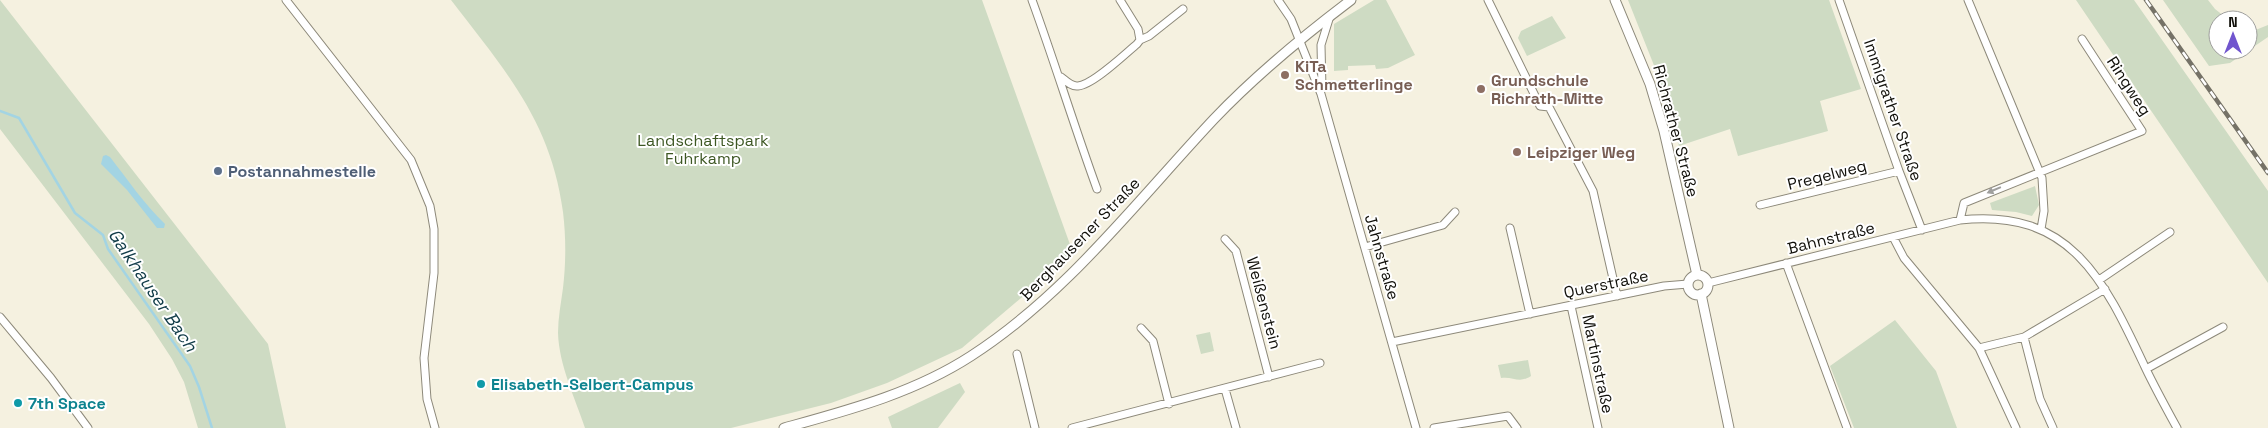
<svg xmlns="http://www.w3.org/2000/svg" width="2268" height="428" viewBox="0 0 2268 428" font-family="'Space Grotesk',sans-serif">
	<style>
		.green { fill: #cedbc3 }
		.water { fill: #a3d4e3 }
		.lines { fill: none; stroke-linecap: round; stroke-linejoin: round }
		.stream { stroke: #a3d4e3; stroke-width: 2.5 }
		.street-casing { stroke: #8d897a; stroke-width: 9 }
		.secondary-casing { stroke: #8d897a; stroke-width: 11 }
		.street { stroke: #fff; stroke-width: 7 }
		.secondary { stroke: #fff; stroke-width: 9 }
		.rail-casing { stroke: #757267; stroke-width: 4.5 }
		.rail { stroke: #fff; stroke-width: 2.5; stroke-dasharray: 8; stroke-linecap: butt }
		.oneway { fill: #9f9f9d }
		.education-dot { fill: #8d6e63; stroke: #fff; stroke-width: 2 }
		.service-dot { fill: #5c6f8a; stroke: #fff; stroke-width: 2 }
		.culture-dot { fill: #0f9aa8; stroke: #fff; stroke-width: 2 }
		.labels { text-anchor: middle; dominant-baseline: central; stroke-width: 4; stroke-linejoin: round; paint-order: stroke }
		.education-label { font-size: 16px; font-weight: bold; fill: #785e54; stroke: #fff; text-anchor: start }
		.street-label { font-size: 16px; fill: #100f09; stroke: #fff }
		.park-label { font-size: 16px; fill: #3d5723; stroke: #fff }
		.service-label { font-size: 16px; font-weight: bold; fill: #4e5e75; stroke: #fff; text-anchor: start }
		.culture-label { font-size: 16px; font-weight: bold; fill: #0d838f; stroke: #fff; text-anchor: start }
		.water-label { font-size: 18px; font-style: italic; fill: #113c48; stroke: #fff }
	</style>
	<rect width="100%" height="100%" fill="#f5f1e0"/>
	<!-- green -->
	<path class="green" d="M 0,0 L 268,344 L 286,428 L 198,428 L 184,382 L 172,359 L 149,324 L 0,129 Z
		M 451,0 L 982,0 L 1072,250 L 1066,260 L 962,348 L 887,383 L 831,403 L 731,428 L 585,428 C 575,398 559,365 558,333 C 558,318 561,303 563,288 C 566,263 566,237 563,212 C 551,121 504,69 451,0 Z
		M 1374,0 L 1386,0 L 1415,55 L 1388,68 L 1376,69 L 1375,65 L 1348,66 L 1348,70 L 1334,71 L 1334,24 Z
		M 1628,0 L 1829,0 L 1861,89 L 1820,101 L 1828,131 L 1738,156 L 1730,129 L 1679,146 L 1659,78 Z
		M 2076,0 L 2134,0 L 2268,191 L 2268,283 Z
		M 2163,0 L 2208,0 L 2215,9 L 2229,20 L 2218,20 L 2218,50 L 2248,50 L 2248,33 L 2268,25 L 2268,37 L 2230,63 L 2209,66 Z
		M 1552,16 L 1566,38 L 1527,56 L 1518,38 L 1521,31 Z
		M 2035,186 L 2039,205 L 2032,216 L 2016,212 L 1992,210 L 1990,203 Z
		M 1895,320 L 1936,371 L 1957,428 L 1854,428 L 1830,366 Z
		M 1210,332 L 1214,351 L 1201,354 L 1196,335 Z
		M 1528,360 L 1531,376 C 1519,384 1513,376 1501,378 L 1498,365 Z
		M 960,383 L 965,392 L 938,428 L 892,428 L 888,417 Z"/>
	<!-- water -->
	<path class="water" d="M 106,155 L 110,157 C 128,180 144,204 165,224 L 164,228 L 157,228 L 127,190 L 101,164 L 103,156 Z"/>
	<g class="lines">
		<!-- stream -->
		<path class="stream" d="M 0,111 L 19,118 L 75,213 L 103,235 L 108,249 L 190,366 L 199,387 L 212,428"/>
		<defs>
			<path id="street" d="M 286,0 L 411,160 L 430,206 L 434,229 L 434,273 L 424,358 L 427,399 L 435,428
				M 1032,0 C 1055,63 1074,126 1097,189
				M 1278,0 L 1291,19 L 1321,94 L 1416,428
				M 1488,0 L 1540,106 L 1549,107 L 1593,191 L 1617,296
				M 1839,0 L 1899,171 L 1922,230
				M 1968,0 L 2042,178 L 2044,211 L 2041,229
				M 1140,40 L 1149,36 L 1183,9
				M 1061,77 C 1066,81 1072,87 1078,86 C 1093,85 1126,53 1137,44 L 1140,40 L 1138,29 L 1120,0
				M 1322,89 L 1321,45 L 1330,16
				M 1760,205 L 1899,171
				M 1960,220 L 1964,203 L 2142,131 L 2082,39
				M 1510,228 L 1530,314
				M 1893,237 L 1904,258 L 1979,348 L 2016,428
				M 1225,239 L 1236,251 L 1269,377
				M 1365,247 L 1443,225 L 1455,212
				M 1786,263 L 1847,428
				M 2099,280 L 2170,232
				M 1708,283 L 1960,220 C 2071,208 2104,280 2145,367 C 2155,388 2166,408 2177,428
				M 1571,306 L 1598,428
				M 0,317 L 51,378 L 88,428
				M 1141,328 L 1153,341 L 1169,404
				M 2024,337 L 2040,399 L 2053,428
				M 1392,342 L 1664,286 L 1688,284
				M 1979,348 L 2024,337 L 2105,289
				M 1017,354 L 1035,428
				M 2146,369 L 2223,327
				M 1225,389 L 1236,428
				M 1072,428 L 1320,363
				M 1434,428 L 1508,416 L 1517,428"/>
			<path id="secondary" d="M 1615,0 L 1650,84 L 1664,131 L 1697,275
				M1688 285a10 10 0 1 1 20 0a10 10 0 1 1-20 0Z
				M 1701,294 L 1729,428
				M 784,428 C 849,410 914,393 971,356 C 1066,295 1137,201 1214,119 C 1256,75 1302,37 1351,0"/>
		</defs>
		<!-- street casing -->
		<use href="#street" class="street-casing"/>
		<!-- secondary casing -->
		<use href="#secondary" class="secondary-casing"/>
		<!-- street -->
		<use href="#street" class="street"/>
		<!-- secondary -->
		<use href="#secondary" class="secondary"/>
		<defs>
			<path id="rail" d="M 2146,0 L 2268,173"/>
		</defs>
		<!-- rail casing -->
		<use href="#rail" class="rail-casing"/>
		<!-- rail -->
		<use href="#rail" class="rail"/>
	</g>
	<!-- one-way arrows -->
	<defs><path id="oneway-solid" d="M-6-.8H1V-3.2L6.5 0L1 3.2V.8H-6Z" transform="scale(1.25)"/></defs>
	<use class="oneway" href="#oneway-solid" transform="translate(1994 190) rotate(157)"/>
	<!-- markers -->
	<g class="education-dot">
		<circle cx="1285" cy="75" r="5"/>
		<circle cx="1481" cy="89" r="5"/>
		<circle cx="1517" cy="152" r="5"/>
	</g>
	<circle class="service-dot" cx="218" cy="171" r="5"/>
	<g class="culture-dot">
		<circle cx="481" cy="384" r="5"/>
		<circle cx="18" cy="403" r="5"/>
	</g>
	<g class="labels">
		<!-- education labels -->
		<g class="education-label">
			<text x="1295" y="66">KiTa<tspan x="1295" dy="18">Schmetterlinge</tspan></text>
			<text x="1491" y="80">Grundschule<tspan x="1491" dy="18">Richrath-Mitte</tspan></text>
			<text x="1527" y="152">Leipziger Weg</text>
		</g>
		<!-- street labels -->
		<g class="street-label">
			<text transform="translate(2129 86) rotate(57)">Ringweg</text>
			<text transform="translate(1893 110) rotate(71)">Immigrather Straße</text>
			<text transform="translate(1676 131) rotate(75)">Richrather Straße</text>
			<text transform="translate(1827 175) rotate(-14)">Pregelweg</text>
			<text transform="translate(1831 238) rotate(-14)">Bahnstraße</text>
			<text transform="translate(1080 239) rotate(-46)">Berghausener Straße</text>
			<text transform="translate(1382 257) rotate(74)">Jahnstraße</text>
			<text transform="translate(1606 284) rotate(-12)">Querstraße</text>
			<text transform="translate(1264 303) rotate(75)">Weißenstein</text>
			<text transform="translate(1598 364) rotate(78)">Martinstraße</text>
		</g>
		<!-- park labels -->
		<g class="park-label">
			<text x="703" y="140">Landschaftspark<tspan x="703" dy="18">Fuhrkamp</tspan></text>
		</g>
		<!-- service labels -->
		<g class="service-label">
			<text x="228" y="171">Postannahmestelle</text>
		</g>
		<!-- culture labels -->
		<g class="culture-label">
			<text x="491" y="384">Elisabeth-Selbert-Campus</text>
			<text x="28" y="403">7th Space</text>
		</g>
		<!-- water labels -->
		<g class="water-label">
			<text transform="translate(153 290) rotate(56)">Galkhauser Bach</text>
		</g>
	</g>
	<!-- north arrow -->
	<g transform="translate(2233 35)"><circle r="24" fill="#ffffff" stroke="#9f9f9d"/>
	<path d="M0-4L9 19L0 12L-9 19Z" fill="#7055ce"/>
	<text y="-8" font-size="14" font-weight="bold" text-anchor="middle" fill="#100f09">N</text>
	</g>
</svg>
